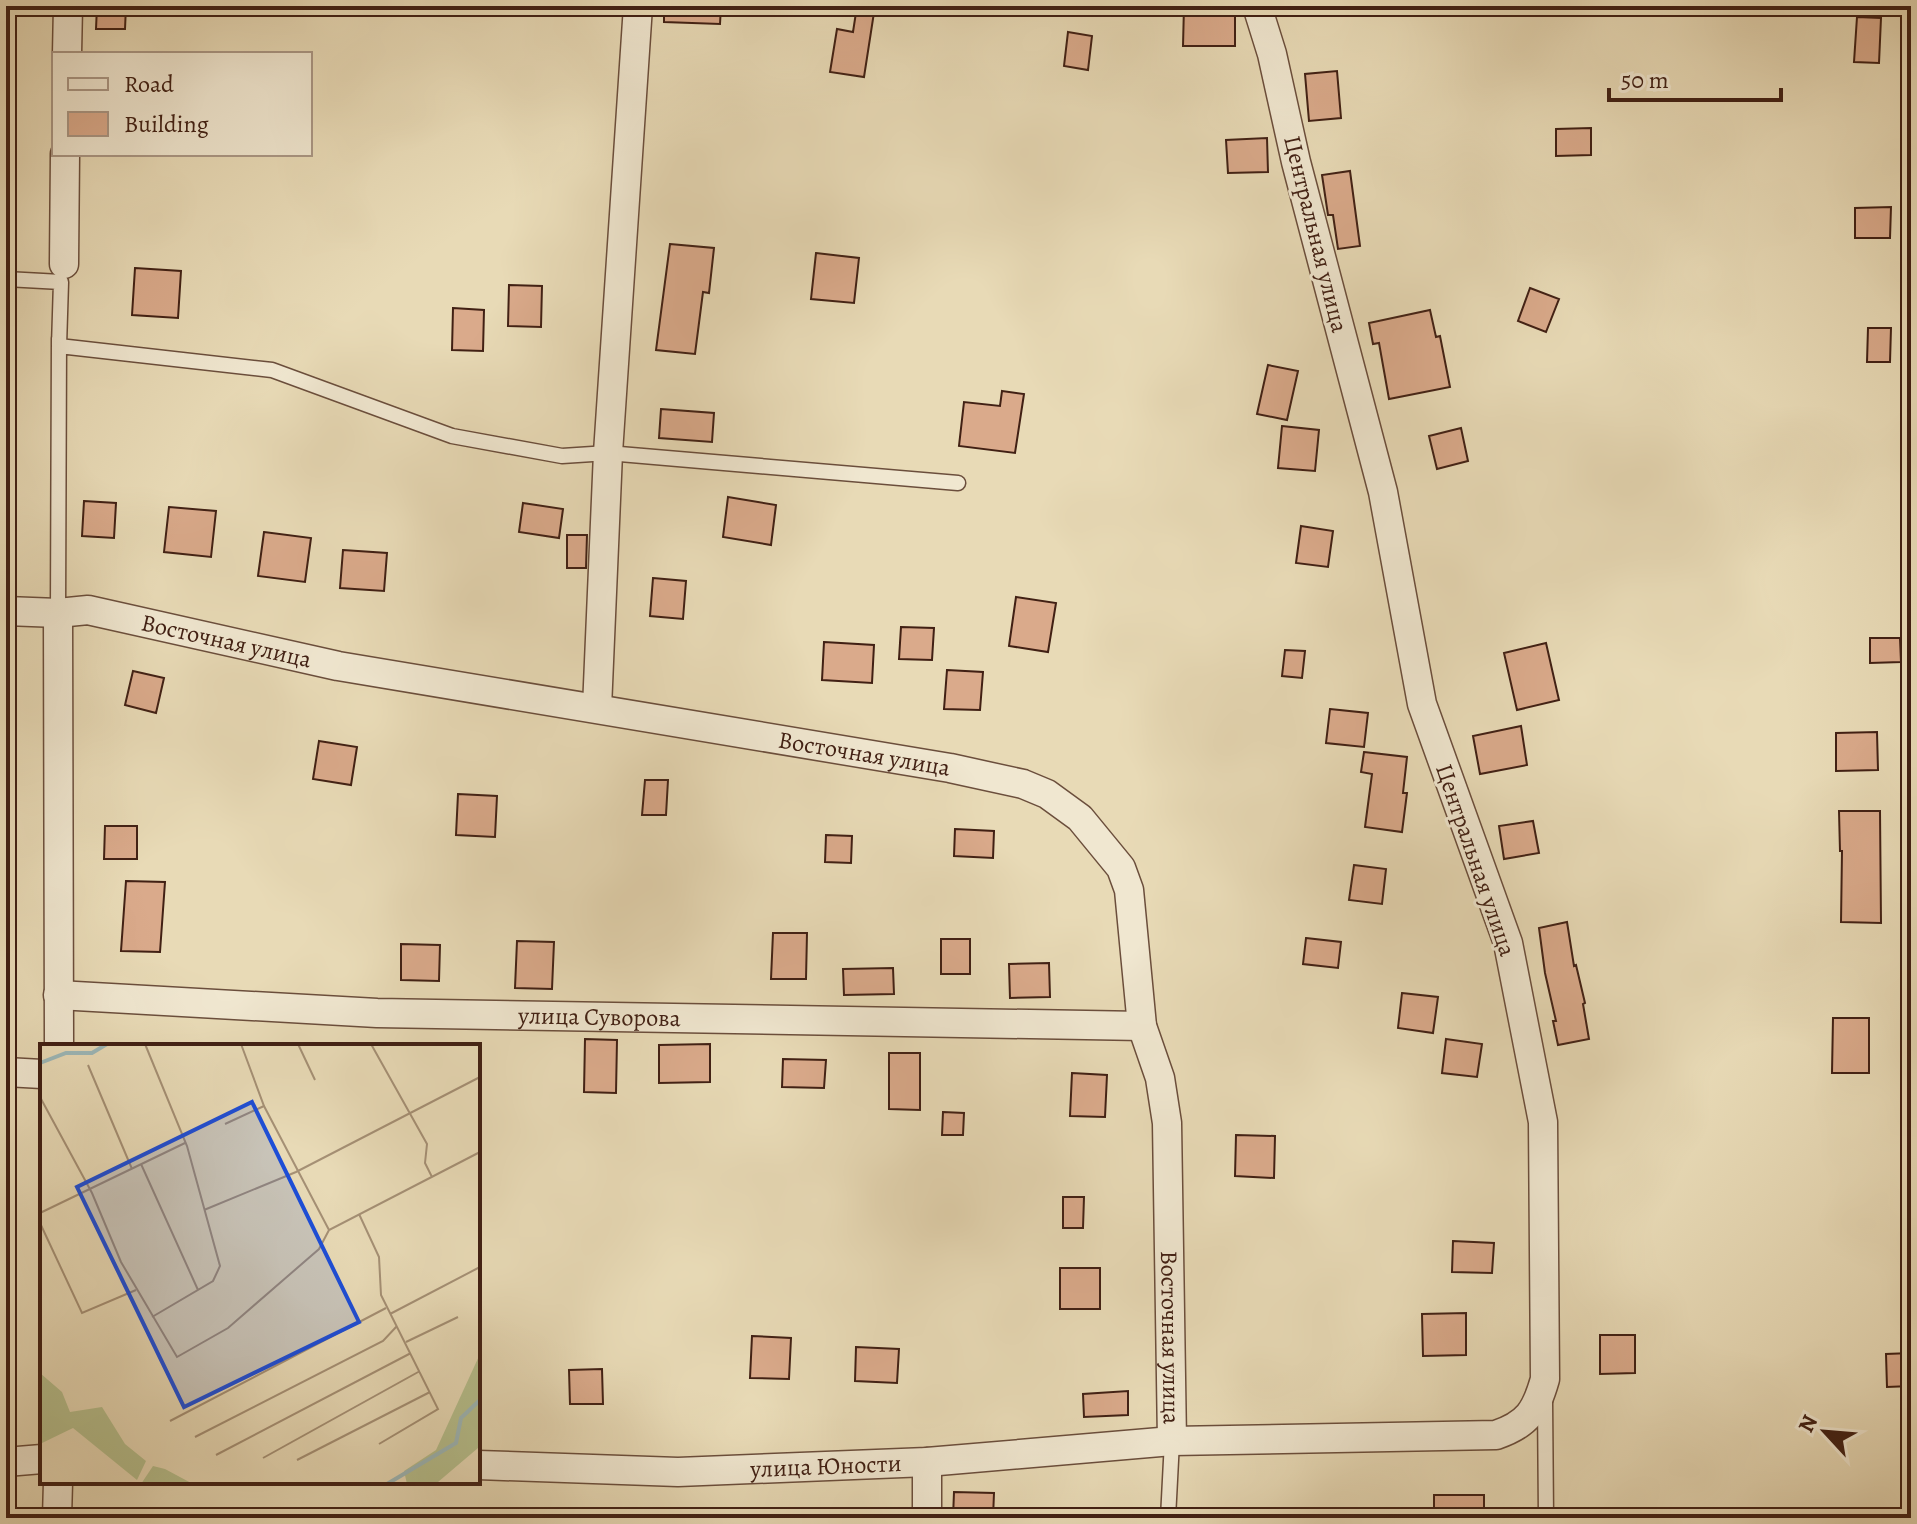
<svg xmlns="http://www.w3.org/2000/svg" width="1917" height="1524" viewBox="0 0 1917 1524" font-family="Alegreya,serif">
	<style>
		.building { fill: #daaa8b; stroke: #412014; stroke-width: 2 }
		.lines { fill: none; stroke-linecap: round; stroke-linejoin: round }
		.service-casing { stroke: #6b4e3c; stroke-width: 17 }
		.minor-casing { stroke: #6b4e3c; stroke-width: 31 }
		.service { stroke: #f0e7d0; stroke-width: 14 }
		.minor { stroke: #f0e7d0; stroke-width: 28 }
		.labels { text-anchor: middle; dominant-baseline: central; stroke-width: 6; stroke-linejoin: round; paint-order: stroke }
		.street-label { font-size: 24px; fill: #412014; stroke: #f0e7d0 }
		.inset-river { fill: none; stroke: #9cb8b9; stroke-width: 4 }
		.inset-road { fill: none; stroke: #a59075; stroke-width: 2 }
		.view { fill: #1d4ed8; fill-opacity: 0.15; stroke: #1d4ed8; stroke-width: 4 }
		.inset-edge { fill: none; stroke: #412014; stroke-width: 4 }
	</style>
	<rect width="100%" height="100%" fill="#e8dab6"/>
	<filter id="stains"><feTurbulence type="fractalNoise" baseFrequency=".0025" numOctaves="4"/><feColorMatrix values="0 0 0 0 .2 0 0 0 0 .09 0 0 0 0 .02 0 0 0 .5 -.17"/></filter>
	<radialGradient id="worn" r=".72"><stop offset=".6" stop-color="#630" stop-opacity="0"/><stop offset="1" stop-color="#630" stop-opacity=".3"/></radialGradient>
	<!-- building -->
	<path class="building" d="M 97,6 L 126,6 L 125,29 L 96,29 Z
		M 664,6 L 721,6 L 720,24 L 664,22 Z
		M 857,6 L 875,6 L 864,77 L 830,72 L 837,29 L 853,32 Z
		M 1184,6 L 1235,6 L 1235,46 L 1183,46 Z
		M 1857,17 L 1881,18 L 1879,63 L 1854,62 Z
		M 1068,32 L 1092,36 L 1088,70 L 1064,66 Z
		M 1337,71 L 1341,118 L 1309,121 L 1305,74 Z
		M 1591,128 L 1591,155 L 1556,156 L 1556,129 Z
		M 1267,138 L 1268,172 L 1228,173 L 1226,140 Z
		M 1350,171 L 1360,246 L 1338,249 L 1333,215 L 1328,215 L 1322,175 Z
		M 1891,207 L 1890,238 L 1855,238 L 1855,208 Z
		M 670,244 L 714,248 L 709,293 L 703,292 L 695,354 L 656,350 Z
		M 816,253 L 859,258 L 854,303 L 811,299 Z
		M 135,268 L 181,271 L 178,318 L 132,315 Z
		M 509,285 L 542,286 L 541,327 L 508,326 Z
		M 1530,288 L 1559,299 L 1546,332 L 1518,321 Z
		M 453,308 L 484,310 L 483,351 L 452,350 Z
		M 1430,310 L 1436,337 L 1440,336 L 1450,387 L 1389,399 L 1379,343 L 1373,344 L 1369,323 Z
		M 1868,328 L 1891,328 L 1890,362 L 1867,362 Z
		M 1268,365 L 1298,371 L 1287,420 L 1257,414 Z
		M 1002,391 L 1024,394 L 1015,453 L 959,446 L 964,402 L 1000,406 Z
		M 661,409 L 714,413 L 712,442 L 659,438 Z
		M 1282,426 L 1319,430 L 1315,471 L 1278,468 Z
		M 1461,428 L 1468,461 L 1437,469 L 1429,436 Z
		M 728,497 L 776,505 L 771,545 L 723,537 Z
		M 84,501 L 116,503 L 114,538 L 82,536 Z
		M 523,503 L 563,509 L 559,538 L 519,532 Z
		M 169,507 L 216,511 L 211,557 L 164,552 Z
		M 1301,526 L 1333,531 L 1328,567 L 1296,563 Z
		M 264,532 L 311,538 L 305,582 L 258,576 Z
		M 567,535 L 587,535 L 586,568 L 567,568 Z
		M 343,550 L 387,553 L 384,591 L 340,588 Z
		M 653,578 L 686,581 L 683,619 L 650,616 Z
		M 1016,597 L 1056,603 L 1048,652 L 1009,646 Z
		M 901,627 L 934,628 L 932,660 L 899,659 Z
		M 1870,638 L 1900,638 L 1901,662 L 1870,663 Z
		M 824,642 L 874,645 L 872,683 L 822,680 Z
		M 1546,643 L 1559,700 L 1517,710 L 1504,653 Z
		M 1285,650 L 1305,651 L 1302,678 L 1282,676 Z
		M 947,670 L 983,672 L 980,710 L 944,709 Z
		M 133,671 L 164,678 L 156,713 L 125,705 Z
		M 1330,709 L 1368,713 L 1364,747 L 1326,743 Z
		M 1521,726 L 1527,765 L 1480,774 L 1473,736 Z
		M 1877,732 L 1878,770 L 1836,771 L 1836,733 Z
		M 319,741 L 357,747 L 351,785 L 313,779 Z
		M 1364,752 L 1407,757 L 1403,793 L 1407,793 L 1402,832 L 1365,827 L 1372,774 L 1361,772 Z
		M 645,780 L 668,780 L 666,815 L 642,815 Z
		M 458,794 L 497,796 L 495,837 L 456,835 Z
		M 1839,811 L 1880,811 L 1881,923 L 1841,922 L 1842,851 L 1840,851 Z
		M 1533,821 L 1539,853 L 1504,859 L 1499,826 Z
		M 105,826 L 137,826 L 137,859 L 104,859 Z
		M 955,829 L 994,831 L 993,858 L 954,856 Z
		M 826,835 L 852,836 L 851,863 L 825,862 Z
		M 1354,865 L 1386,869 L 1382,904 L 1349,900 Z
		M 126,881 L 165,882 L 160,952 L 121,951 Z
		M 1567,922 L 1574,966 L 1576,965 L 1585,1003 L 1583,1004 L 1589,1039 L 1558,1045 L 1553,1021 L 1556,1021 L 1545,973 L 1539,928 Z
		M 773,933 L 807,933 L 806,979 L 771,979 Z
		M 1306,938 L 1341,942 L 1338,968 L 1303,964 Z
		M 941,939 L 970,939 L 970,974 L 941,974 Z
		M 517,941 L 554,942 L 552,989 L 515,988 Z
		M 401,944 L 440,945 L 439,981 L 401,980 Z
		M 1049,963 L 1050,997 L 1010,998 L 1009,964 Z
		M 893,968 L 894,994 L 844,995 L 843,969 Z
		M 1402,993 L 1438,997 L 1433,1033 L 1398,1028 Z
		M 1833,1018 L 1869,1018 L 1869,1073 L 1832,1073 Z
		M 585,1039 L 617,1040 L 616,1093 L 584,1092 Z
		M 1446,1039 L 1482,1044 L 1477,1077 L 1442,1073 Z
		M 710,1044 L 710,1082 L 659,1083 L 659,1045 Z
		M 889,1053 L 920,1053 L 920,1110 L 889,1109 Z
		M 783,1059 L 826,1060 L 824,1088 L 782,1087 Z
		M 1072,1073 L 1107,1075 L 1105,1117 L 1070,1116 Z
		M 943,1112 L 964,1113 L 963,1135 L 942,1135 Z
		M 1236,1135 L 1275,1136 L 1274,1178 L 1235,1176 Z
		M 1063,1197 L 1084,1197 L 1083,1228 L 1063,1228 Z
		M 1453,1241 L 1494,1243 L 1492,1273 L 1452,1272 Z
		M 1060,1268 L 1100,1268 L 1100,1309 L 1060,1309 Z
		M 1466,1313 L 1466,1355 L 1423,1356 L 1422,1314 Z
		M 1600,1335 L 1635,1335 L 1635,1373 L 1600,1374 Z
		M 752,1336 L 791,1338 L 789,1379 L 750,1378 Z
		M 856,1347 L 899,1349 L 897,1383 L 855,1381 Z
		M 1911,1353 L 1911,1386 L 1887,1387 L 1886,1354 Z
		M 602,1369 L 603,1404 L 570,1404 L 569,1370 Z
		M 1128,1391 L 1128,1415 L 1084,1417 L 1083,1394 Z
		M 954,1492 L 994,1493 L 993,1518 L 953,1518 Z
		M 1434,1495 L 1484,1495 L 1484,1518 L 1434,1518 Z"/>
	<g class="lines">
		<defs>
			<path id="service" d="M 6,279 L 61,282 L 59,346 L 272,370 L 452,436 L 562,456 L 608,453 L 958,483
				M 58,613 L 59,338
				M 1545,1400 L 1546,1518
				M 1168,1518 L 1172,1441"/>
			<g id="minor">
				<path d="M 67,54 L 68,6"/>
				<path d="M 64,264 L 65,154"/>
				<path id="s1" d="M 6,611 L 58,613 L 88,610 L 338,666 L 950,768 L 1023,784 L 1047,794 L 1080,818 L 1121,868 L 1129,890 L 1142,1026 L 1160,1078 L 1167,1123 L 1172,1441"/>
				<path d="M 58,613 L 59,1046"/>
				<path d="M 597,708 L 608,453 L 638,6"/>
				<path id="s2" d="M 58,995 L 377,1013 L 1142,1026"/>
				<path d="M 6,1072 L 42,1074"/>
				<path d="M 6,1462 L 42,1459"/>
				<path d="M 927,1462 L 927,1518"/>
				<path id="s3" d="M 478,1465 L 678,1472 L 927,1462 L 1172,1441 L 1496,1435 C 1528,1424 1536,1411 1545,1379 L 1543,1122 L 1508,943 L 1422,704 L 1383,492 L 1296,162 L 1272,54 L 1257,6"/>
				<path d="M 57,1518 L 58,1482"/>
			</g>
		</defs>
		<!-- service casing -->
		<use href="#service" class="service-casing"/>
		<!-- minor casing -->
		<use href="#minor" class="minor-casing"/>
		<!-- service -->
		<use href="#service" class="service"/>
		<!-- minor -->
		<use href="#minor" class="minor"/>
	</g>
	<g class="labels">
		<!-- street labels -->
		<g class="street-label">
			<text transform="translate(1316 234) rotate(76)">Центральная улица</text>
			<text stroke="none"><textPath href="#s1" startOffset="224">Восточная улица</textPath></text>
			<text stroke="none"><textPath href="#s1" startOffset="872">Восточная улица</textPath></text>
			<text transform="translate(1476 860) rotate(71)">Центральная улица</text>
			<text stroke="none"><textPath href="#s2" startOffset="542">улица Суворова</textPath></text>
			<text stroke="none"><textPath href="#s1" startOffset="1640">Восточная улица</textPath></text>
			<text stroke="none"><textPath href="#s3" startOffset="348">улица Юности</textPath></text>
		</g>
	</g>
	<!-- overview -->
	<g transform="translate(40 1044)">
		<rect width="440" height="440" fill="#e8dab6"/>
		<path d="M 440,310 L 438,404 L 398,438 L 367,440 L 364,427 L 396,406 ZM 0,329 L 22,348 L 30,368 L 62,363 L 85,400 L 106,417 L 97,436 L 33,384 L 0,400 ZM 113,422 L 125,425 L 153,440 L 101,440 Z" fill="#b6c08e"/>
		<path class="inset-river" d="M 0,19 L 26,9 L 52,9 L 67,0M 347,440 L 416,399 L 421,374 L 440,356"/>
		<path class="inset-road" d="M 105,0 L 147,102 L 180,222 L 173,237 L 112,273M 201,0 L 224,62 L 289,186M 258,0 L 275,36M 331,0 L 387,100 L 385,119 L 392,133M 48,21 L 92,125M 0,53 L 52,149 L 81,218 L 137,313 L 188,284 L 279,205 L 289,186 L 440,108M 185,80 L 224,62M 101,120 L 158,246M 164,166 L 256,128 L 440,33M 0,169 L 145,99M 319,170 L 339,213 L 341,251 L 398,365 L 339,400M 0,179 L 42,269 L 96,246M 350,270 L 440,223M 366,298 L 418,273M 130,377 L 346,264M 155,393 L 343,297 L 357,282M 176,411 L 371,309M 223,414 L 380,327M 257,416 L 390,348"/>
		<path class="view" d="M 212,58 L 319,278 L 144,363 L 37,143 Z"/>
		<rect width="440" height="440" class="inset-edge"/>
	</g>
	<!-- margin -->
	<rect width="1917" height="1524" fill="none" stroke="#e8dab6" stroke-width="32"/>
	<rect x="8" y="8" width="1901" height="1508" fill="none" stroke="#412014" stroke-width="4"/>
	<rect x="16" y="16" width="1885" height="1492" fill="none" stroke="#412014" stroke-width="2"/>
	<!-- legend -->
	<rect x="52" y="52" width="260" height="104" fill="#f0e7d0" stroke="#aa9785" stroke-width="2"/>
	<rect x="68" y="78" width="40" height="12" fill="#f0e7d0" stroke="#aa9785" stroke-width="2"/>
	<text x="124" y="92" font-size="24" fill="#412014">Road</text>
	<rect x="68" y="112" width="40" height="24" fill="#daaa8b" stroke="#aa9785" stroke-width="2"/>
	<text x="124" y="132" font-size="24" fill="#412014">Building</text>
	<!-- north arrow -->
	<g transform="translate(1825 1432) rotate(296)" stroke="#f0e7d0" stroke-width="6" paint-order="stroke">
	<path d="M0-6L14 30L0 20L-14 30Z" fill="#412014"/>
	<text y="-12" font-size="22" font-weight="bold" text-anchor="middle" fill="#412014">N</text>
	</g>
	<!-- scale -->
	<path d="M1609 88v12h172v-12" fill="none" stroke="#412014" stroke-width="4"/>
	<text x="1621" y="88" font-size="24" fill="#412014" stroke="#f0e7d0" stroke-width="6" paint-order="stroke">50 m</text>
	<rect width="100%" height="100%" filter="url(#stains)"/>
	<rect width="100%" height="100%" fill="url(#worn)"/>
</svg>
